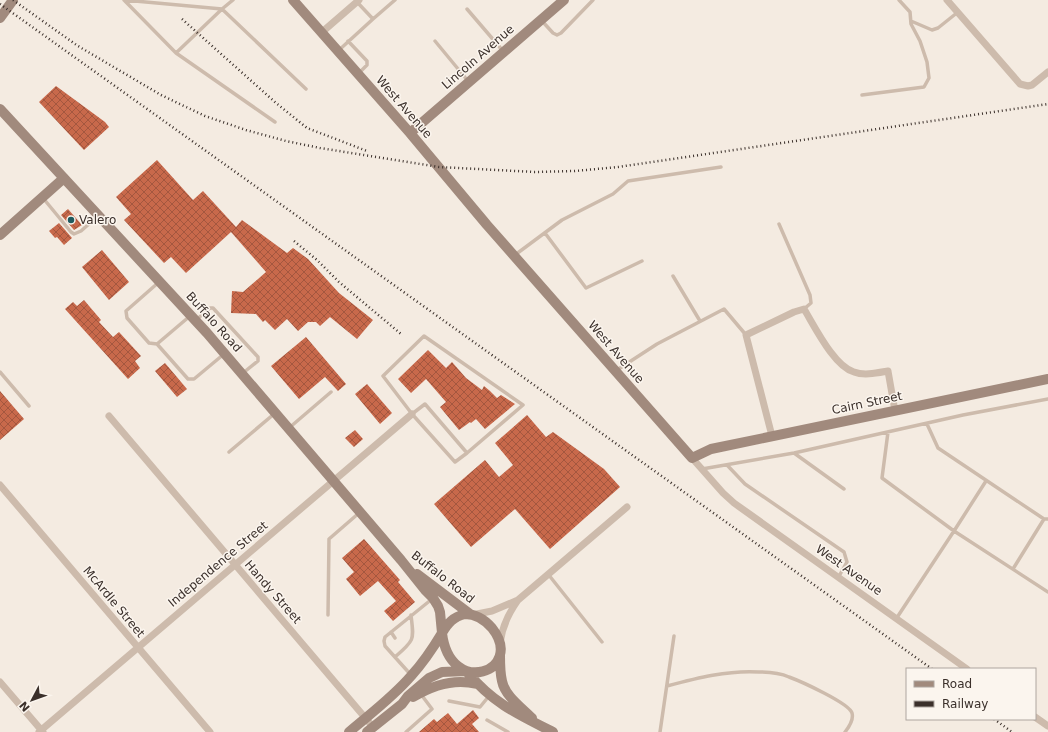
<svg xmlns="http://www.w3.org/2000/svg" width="1048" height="732" viewBox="0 0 1048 732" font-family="'DejaVu Sans',sans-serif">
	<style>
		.building { fill: url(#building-cross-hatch) }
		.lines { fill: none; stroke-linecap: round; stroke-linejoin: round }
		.lane { stroke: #cdbbac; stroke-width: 3.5 }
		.street { stroke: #cdbbac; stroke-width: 7 }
		.secondary { stroke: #a18a7d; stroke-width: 10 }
		.rail { stroke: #3b302b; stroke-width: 2.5; stroke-dasharray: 1 3; stroke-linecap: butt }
		.poi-dot { fill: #1f5a5e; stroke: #fbf5ee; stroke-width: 1.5 }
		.labels { text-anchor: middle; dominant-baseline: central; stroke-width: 3; stroke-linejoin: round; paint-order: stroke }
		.street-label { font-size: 12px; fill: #3b302b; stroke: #fbf5ee }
		.poi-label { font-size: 12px; fill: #3b302b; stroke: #fbf5ee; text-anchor: start }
	</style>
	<defs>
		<pattern id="building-cross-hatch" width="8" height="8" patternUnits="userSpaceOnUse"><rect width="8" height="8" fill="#c8694b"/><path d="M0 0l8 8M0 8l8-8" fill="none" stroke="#a4573f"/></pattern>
	</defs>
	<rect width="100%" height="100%" fill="#f4ebe1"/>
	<!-- building -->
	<path class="building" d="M 56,86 L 105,122 L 109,127 L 84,150 L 39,102 Z
		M 157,160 L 193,200 L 203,191 L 236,227 L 242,220 L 287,253 L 293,248 L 308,259 L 339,293 L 373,320 L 357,339 L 330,317 L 320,326 L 316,322 L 308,322 L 298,331 L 287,319 L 275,330 L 265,320 L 263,322 L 256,314 L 231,313 L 232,291 L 243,292 L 266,272 L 231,232 L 186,273 L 171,257 L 164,263 L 124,220 L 131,214 L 116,197 Z
		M 68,209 L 82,225 L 74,230 L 61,215 Z
		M 59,223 L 72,238 L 64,245 L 57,237 L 55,238 L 49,231 Z
		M 102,250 L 129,282 L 109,300 L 82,267 Z
		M 84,300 L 101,320 L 99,322 L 113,337 L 119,332 L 141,356 L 135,361 L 140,368 L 128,379 L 65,309 L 73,302 L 77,306 Z
		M 306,337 L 346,384 L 338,391 L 325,377 L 299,399 L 271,366 Z
		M 428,350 L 446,368 L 452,362 L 466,378 L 482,390 L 484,386 L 490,391 L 497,398 L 501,395 L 515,404 L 485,429 L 476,419 L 471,423 L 470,422 L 466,425 L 459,430 L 440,407 L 446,402 L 426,379 L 411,393 L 398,379 Z
		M 165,363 L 187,389 L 177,397 L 155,371 Z
		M 367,384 L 392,413 L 380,424 L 355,394 Z
		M 0,391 L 24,419 L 0,440 Z
		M 527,415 L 546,437 L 553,432 L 604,469 L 620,487 L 550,549 L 515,509 L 471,547 L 434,504 L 485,460 L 499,477 L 513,465 L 495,443 Z
		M 355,430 L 363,439 L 354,447 L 345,438 Z
		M 364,539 L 400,580 L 398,582 L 415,602 L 393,621 L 384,611 L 396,601 L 378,581 L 360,596 L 346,579 L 354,572 L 342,558 Z
		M 473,710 L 479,718 L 472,724 L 479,732 L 419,732 L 434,719 L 437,722 L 448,713 L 457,724 Z"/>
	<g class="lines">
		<!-- lane -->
		<path class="lane" d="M 124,0 L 176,53 L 222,9
			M 124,0 L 222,9
			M 233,0 L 222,9 L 306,89
			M 357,2 L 373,19 L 395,0
			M 467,9 L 503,51
			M 542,21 L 553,33 L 557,35 L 561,33 L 593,0
			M 911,21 L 932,30 L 938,28 L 958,12
			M 348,41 L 367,61 L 367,65 L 359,73
			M 435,41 L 468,81
			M 338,51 L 373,19
			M 176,53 L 275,122
			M 862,95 L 924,87 L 929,78 L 927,62 L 920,41 L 911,24 L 910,12 L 899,0
			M 43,198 L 71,232 L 74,234 L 81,231 L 98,216
			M 779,224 L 810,295 L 811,303 L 804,309
			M 545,233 L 586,288 L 642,261
			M 515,255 L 562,220 L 613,194 L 628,181 L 721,167
			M 673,276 L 700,321
			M 159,282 L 126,311 L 127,318 L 149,343 L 157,344 L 188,379 L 194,379 L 224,354
			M 196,320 L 210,308 L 213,308 L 258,357 L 258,361 L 243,373
			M 157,344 L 190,316
			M 617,370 L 657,344 L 724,309 L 746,335
			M 0,372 L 29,406
			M 412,414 L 425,404 L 467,453 L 523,405 L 424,336 L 383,376 L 412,414 L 455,462 L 467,453
			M 927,424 L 938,448 L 1044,519 L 1048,519
			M 289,428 L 331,392
			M 888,432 L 882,478 L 954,531 L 986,481
			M 229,452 L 274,414
			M 794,453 L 844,489
			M 727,465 L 745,484 L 844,552 L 847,562 L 838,578
			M 702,469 L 794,453 L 963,415 L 1048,399
			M 1013,569 L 1044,519
			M 548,574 L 602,642
			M 328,615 L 329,539 L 359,513
			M 896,619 L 954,531 L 1048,592
			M 391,632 L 395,638
			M 395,657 C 415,640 414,640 411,615
			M 411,675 L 385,646 L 384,641 L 385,637 L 432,599
			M 667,686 C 697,678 728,670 759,672 C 769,672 780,673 789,677 C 800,681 849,703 852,713 C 854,720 849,727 845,732
			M 449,701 L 480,707 L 489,696
			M 487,720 L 508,732
			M 406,732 L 432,709 L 420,693
			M 660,732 L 674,636"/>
		<!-- street -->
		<path class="street" d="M 947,0 L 1020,84 L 1028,86 L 1032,85 L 1048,72
			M 321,33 L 359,0
			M 109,416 L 373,727
			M 772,436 L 746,335 L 794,312 L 804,309 C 815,327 834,366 854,372 C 864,376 877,373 888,371 L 895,411
			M 692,458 L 723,493 L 734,503 L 967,669
			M 0,485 L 210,732
			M 472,615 L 492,611 L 518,600 L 627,507
			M 500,643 C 502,627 508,614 518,600
			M 0,682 L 43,732
			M 1035,717 L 1048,726
			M 39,732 L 412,414"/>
		<!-- secondary -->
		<path class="secondary" d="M 293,0 L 410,133 L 487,225 L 692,458 L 711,449 L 1048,379
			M 0,18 L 13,0
			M 0,109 L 207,333 L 401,560 L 425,590 L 433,598 L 438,606 L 440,612 L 442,633
			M 410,133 L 564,0
			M 0,235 L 64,178
			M 417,574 L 470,614
			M 465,614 C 475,614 485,620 492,628 C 526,671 450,699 442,633 C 448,623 453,617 465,614 Z
			M 500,655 C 500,663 500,673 502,681 C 505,696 521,707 532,718
			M 467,672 C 493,703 517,714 553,732
			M 413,697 C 433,685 454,678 477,684
			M 349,732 C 370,714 393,697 411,676 C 423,663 433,648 442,633
			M 367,732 L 402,704 L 408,696 L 429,678 L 442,672 L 466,671"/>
		<!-- rail -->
		<path class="rail" d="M 13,0 L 78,46 L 161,95 L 205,116 L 246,130 L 286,141 L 320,148 L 439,167 L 535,172 L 575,171 L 618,167 L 1048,104
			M 0,4 L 932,669
			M 182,19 L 276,103 L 307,128 L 367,151
			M 294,241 L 317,260 L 339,282 L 401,334
			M 994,719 L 1012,732"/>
	</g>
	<!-- markers -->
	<circle class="poi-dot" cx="71" cy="220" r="4"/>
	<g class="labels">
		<!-- street labels -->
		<g class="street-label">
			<text transform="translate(478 57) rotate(-41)">Lincoln Avenue</text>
			<text transform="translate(404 107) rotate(49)">West Avenue</text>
			<text transform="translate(214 322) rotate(48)">Buffalo Road</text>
			<text transform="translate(616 352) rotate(49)">West Avenue</text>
			<text transform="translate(867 403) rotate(-12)">Cairn Street</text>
			<text transform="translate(218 564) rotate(-40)">Independence Street</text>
			<text transform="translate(849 570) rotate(35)">West Avenue</text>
			<text transform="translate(443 577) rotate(38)">Buffalo Road</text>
			<text transform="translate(273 592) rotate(49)">Handy Street</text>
			<text transform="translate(114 602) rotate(50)">McArdle Street</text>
		</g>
		<!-- poi labels -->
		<g class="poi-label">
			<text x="79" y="220">Valero</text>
		</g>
	</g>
	<!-- legend -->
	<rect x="906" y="668" width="130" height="52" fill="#fbf5ee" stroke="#aea6a0"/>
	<rect x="914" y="681" width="20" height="6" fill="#a18a7d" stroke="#aea6a0"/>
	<text x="942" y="688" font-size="12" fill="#3b302b">Road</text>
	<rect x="914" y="701" width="20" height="6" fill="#3b302b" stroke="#aea6a0"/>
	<text x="942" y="708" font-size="12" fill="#3b302b">Railway</text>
	<!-- north arrow -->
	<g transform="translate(32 700) rotate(229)" stroke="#fbf5ee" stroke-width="3" paint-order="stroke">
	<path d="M0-3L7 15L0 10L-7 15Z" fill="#3b302b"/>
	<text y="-6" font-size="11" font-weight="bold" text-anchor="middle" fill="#3b302b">N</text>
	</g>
</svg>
